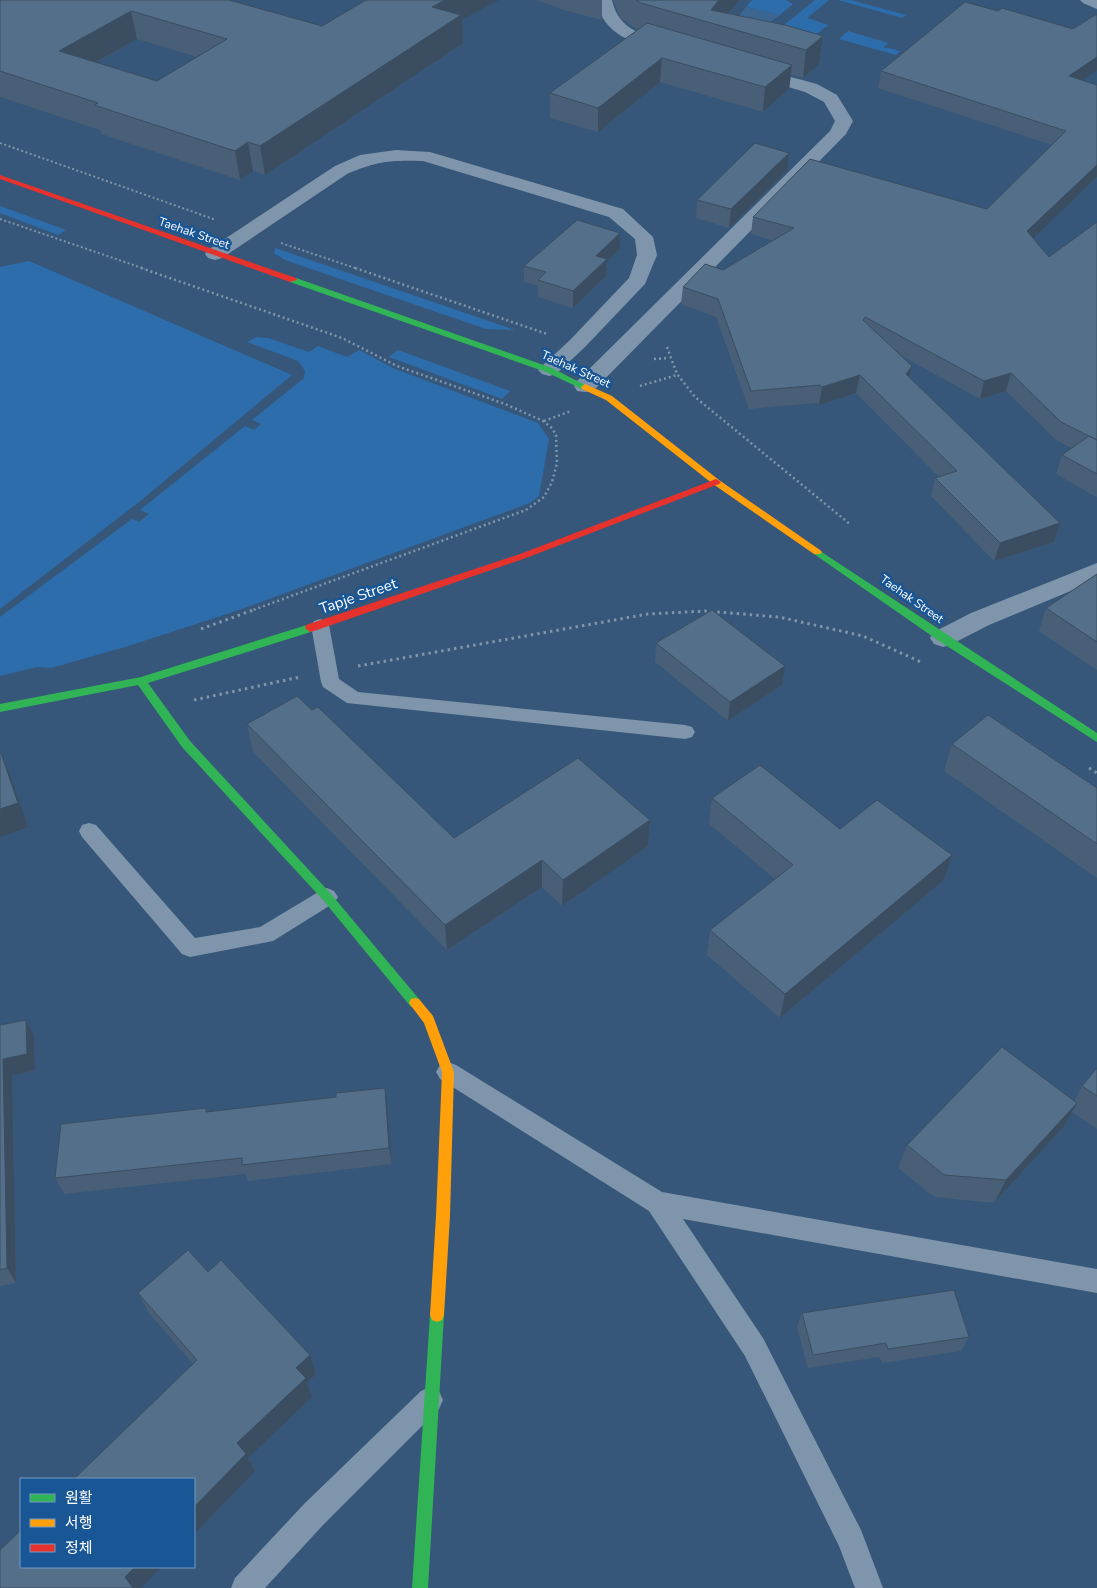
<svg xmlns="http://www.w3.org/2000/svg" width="1097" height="1588" viewBox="0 0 1097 1588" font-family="'Nunito Sans','Noto Sans KR',sans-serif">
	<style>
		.green { fill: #2e6dac }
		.water { fill: #3b6692 }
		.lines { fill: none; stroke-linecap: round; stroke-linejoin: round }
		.path-far2 { stroke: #7f95ab; stroke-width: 2; stroke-dasharray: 2 2.5; stroke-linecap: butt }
		.path-far1 { stroke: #7f95ab; stroke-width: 2.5; stroke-dasharray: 2 3; stroke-linecap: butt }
		.path { stroke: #7f95ab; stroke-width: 3; stroke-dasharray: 2.5 4; stroke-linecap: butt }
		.lane { fill: #7f95ab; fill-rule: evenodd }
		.street { fill: #7f95ab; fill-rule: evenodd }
		.fast { fill: #30b455; fill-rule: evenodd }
		.slow { fill: #ff9f0a; fill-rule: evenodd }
		.jam { fill: #e5322d; fill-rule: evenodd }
		.wall { fill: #485f77; fill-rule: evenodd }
		.shaded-wall { fill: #3b4e61 }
		.building { fill: #546f8a; stroke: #3b4e61; fill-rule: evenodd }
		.labels { text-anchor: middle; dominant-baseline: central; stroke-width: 5; stroke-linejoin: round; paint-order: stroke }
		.far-street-label { font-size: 12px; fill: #fff; stroke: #195696 }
		.street-label { font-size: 15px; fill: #fff; stroke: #195696 }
	</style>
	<rect width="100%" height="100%" fill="#365779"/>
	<!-- green -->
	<path class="green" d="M 752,0 L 786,0 L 793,4 L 780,15 L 746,7 Z
		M 815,0 L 829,0 L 807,18 L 828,25 L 817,34 L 779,29 Z
		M 838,0 L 851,0 L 906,15 L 902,18 Z
		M 848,31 L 888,43 L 883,48 L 889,48 L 900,51 L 896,55 L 839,39 Z
		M 0,206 L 66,230 L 58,235 L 0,213 Z
		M 275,248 L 515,330 L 486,329 L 285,260 L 274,253 Z
		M 29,261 L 292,375 L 139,502 L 0,609 L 0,267 Z
		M 256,337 L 268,338 L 309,352 L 318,346 L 347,357 L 359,350 L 393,368 L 538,423 L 549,439 L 539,496 L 530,503 L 239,610 L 125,647 L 51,668 L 37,667 L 0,676 L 0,617 L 132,519 L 139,522 L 149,514 L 140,510 L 245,426 L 254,430 L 261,424 L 252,420 L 304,378 L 305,371 L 298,361 L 247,342 Z
		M 398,350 L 510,391 L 502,399 L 389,357 Z"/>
	<!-- water -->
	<path class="water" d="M 746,7 L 780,15 L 766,25 L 737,18 Z"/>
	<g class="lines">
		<!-- path-far2 -->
		<path class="path-far2" d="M 0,143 L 216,220
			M 0,219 L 145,269
			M 281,243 L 358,269"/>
		<!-- path-far1 -->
		<path class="path-far1" d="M 141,268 L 342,338 L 397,366 L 505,404 L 543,421 L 552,428 L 556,435 L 557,463 L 552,482 L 544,497 L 526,510 L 253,610
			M 355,268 L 547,334
			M 667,347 L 677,374 L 695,397 L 851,525
			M 654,359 L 668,358
			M 640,386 L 677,375
			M 544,421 L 571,411"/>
		<!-- path -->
		<path class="path" d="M 201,629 L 256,609
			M 358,666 L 648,614 L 705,611 L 779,617 L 863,636 L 921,662
			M 194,700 L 300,677
			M 1089,768 L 1097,773"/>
		<!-- lane -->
		<path class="lane" d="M 320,619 L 326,621 L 329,625 L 339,679 L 358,692 L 685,725 L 692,727 L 695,732 L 692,737 L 685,739 L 347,703 L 323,687 L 321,682 L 311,625 L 314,621 Z
			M 89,823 L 96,825 L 195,938 L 260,927 L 320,891 L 327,888 L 334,891 L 338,897 L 334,903 L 273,941 L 190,957 L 182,954 L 82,837 L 79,831 L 82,825 Z
			M 448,1062 L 456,1065 L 662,1192 L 1097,1269 L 1097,1293 L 683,1219 L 763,1338 L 861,1530 L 883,1588 L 855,1588 L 839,1546 L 745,1356 L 649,1211 L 440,1079 L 436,1072 L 440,1065 Z
			M 430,1387 L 439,1391 L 443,1400 L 439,1409 L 324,1524 L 265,1588 L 231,1588 L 235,1578 L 304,1504 L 421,1391 Z"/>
		<!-- street -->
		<path class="street" d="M 596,0 L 612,0 C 619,32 645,35 673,43 L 675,46 L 673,49 L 667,51 C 634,43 604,37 596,0 Z
			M 1080,0 L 1097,0 L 1097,9 L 1083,3 Z
			M 754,67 L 817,84 L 837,95 L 853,121 L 846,134 L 593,391 L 585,392 L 577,391 L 574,386 L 577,381 L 830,131 L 835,121 L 824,102 L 805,92 L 748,75 L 746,72 L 748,69 Z
			M 396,150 L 430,152 L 623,209 L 653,237 L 657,255 L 645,284 L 584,348 L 556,374 L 549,376 L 542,374 L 538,370 L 542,366 L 570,340 L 629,278 L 637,255 L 635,239 L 609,217 L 423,161 C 391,160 377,161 347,174 L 222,258 L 215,260 L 208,258 L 205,254 L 208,250 L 335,166 L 360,155 Z
			M 1097,563 L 1097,580 L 989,625 L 952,644 L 943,647 L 934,644 L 930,638 L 934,632 L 971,613 Z"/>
		<!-- fast -->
		<path class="fast" d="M 290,278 L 296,278 L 552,368 L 589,387 L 585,390 L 582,389 L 546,372 L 290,282 Z
			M 817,549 L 1097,733 L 1097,742 L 939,641 L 814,554 L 812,552 Z
			M 310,624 L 314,625 L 315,628 L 314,631 L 148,683 L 190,741 L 331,894 L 419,999 L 421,1003 L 419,1007 L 415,1008 L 411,1007 L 323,900 L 182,747 L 138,685 L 0,712 L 0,704 L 141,677 Z
			M 437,1308 L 442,1310 L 444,1315 L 428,1588 L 412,1588 L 430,1315 L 432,1310 Z"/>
		<!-- slow -->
		<path class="slow" d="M 585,384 L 612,396 L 719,480 L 820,550 L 822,552 L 820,554 L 814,554 L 713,484 L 606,400 L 582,389 L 581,387 Z
			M 415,998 L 419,999 L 433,1016 L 454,1072 L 450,1216 L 444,1315 L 442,1320 L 437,1322 L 432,1320 L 430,1315 L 436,1216 L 442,1072 L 424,1023 L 409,1003 L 411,999 Z"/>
		<!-- jam -->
		<path class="jam" d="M 0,175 L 296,278 L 297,280 L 290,282 L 0,179 Z
			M 716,479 L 721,482 L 719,484 L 526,558 L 314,631 L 310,632 L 305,628 L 306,625 L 520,554 Z"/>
	</g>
	<!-- wall -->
	<path class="wall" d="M 0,0 L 322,26 L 365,1 L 363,0 L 499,0 L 462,20 L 463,43 L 265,175 L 253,171 L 240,180 L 101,134 L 100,130 L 0,97 ZM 137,39 L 197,57 L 157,81 L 96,63 Z
		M 537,0 L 602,0 L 602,20 L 567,11 Z
		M 613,0 L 739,0 L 728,13 L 823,36 L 819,64 L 803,78 L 791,75 L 789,89 L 763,112 L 660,82 L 598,132 L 550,118 L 550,93 L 638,30 L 620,18 Z
		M 881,71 L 1083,80 L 1097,177 L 1033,238 L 1049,257 L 1097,222 L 1097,496 L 1096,497 L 1056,474 L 1062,455 L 1071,448 L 1056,440 L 1006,391 L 980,399 L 902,356 L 912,366 L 910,378 L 1060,523 L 1054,542 L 994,561 L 931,496 L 935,478 L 939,477 L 856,393 L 819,405 L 817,403 L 749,409 L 716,317 L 681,304 L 683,287 L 723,270 L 774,241 L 751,234 L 753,217 L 987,209 L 1052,145 L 878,88 Z
		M 787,171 L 729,228 L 696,218 L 697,200 Z
		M 620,249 L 607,262 L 606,276 L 573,308 L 538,297 L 538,286 L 524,282 L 524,266 Z
		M 1097,574 L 1097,670 L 1039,631 L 1046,608 Z
		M 656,643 L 782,685 L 728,721 L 655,662 Z
		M 247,724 L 454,838 L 650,820 L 648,846 L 562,906 L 542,887 L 447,950 L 253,752 Z
		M 952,744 L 1097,788 L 1097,878 L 944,771 Z
		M 712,798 L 840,829 L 944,880 L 780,1018 L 707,955 L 710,930 L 775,879 L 709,824 Z
		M 0,1025 L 34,1036 L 35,1070 L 12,1076 L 16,1283 L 0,1286 Z
		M 1097,1068 L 1097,1129 L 1072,1112 L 1064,1126 L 994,1203 L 934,1197 L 898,1168 L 907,1145 L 1074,1101 L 1082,1086 Z
		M 387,1104 L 392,1164 L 248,1181 L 246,1174 L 64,1194 L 55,1178 L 208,1112 Z
		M 208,1272 L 310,1355 L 316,1374 L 307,1383 L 312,1397 L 248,1458 L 255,1471 L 193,1364 L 149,1313 L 138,1293 Z
		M 802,1313 L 969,1337 L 961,1351 L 882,1363 L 879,1357 L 808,1368 L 797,1327 Z"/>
	<!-- shaded-wall -->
	<path class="shaded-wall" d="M 445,0 L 499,0 L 462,20 L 463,43 L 265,175 L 260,146 L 432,7 Z
		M 719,0 L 739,0 L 719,25 L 711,10 Z
		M 131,11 L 137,39 L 66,79 L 59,51 Z
		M 823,36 L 819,64 L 803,78 L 806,50 Z
		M 1097,57 L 1097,70 L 1065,92 L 1069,76 Z
		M 662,58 L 660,82 L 598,132 L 598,108 Z
		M 792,65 L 789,89 L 763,112 L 765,87 Z
		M 248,142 L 253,171 L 240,180 L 235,151 Z
		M 789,153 L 787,171 L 729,228 L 731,209 Z
		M 1097,165 L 1097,177 L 1022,249 L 1027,231 Z
		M 620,233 L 620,249 L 607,262 L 606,276 L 573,308 L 573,291 L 596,256 Z
		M 912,366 L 908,384 L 906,374 Z
		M 1011,373 L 1006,391 L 980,399 L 984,381 Z
		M 860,375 L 856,393 L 819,405 L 822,387 Z
		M 1060,523 L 1054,542 L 994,561 L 1000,543 Z
		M 785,666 L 782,685 L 728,721 L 730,702 Z
		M 1,753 L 11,778 L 28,827 L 0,837 Z
		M 650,820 L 648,846 L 562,906 L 563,880 Z
		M 952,855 L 944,880 L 780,1018 L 785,994 Z
		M 542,860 L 542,887 L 447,950 L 445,925 Z
		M 26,1020 L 34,1036 L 35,1070 L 12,1076 L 16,1283 L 7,1268 L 3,1059 Z
		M 385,1088 L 387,1104 L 392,1164 L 389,1148 Z
		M 1077,1103 L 1064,1126 L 994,1203 L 1006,1180 Z
		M 310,1355 L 316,1374 L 307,1383 L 312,1397 L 248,1458 L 255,1471 L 194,1534 L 194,1507 L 237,1443 L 296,1368 Z
		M 135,1567 L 161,1567 L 141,1588 L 133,1588 L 125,1577 Z"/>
	<!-- building -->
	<path class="building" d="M 0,0 L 229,0 L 322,26 L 366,0 L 445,0 L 432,7 L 461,15 L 260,146 L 248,142 L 235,151 L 94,105 L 98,103 L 0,71 ZM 131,11 L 227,39 L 157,81 L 59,51 Z
		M 636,0 L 719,0 L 711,10 L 785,25 L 823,36 L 806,50 L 641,3 Z
		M 965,2 L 998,11 L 1002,8 L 1073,29 L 1095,15 L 1097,15 L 1097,57 L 1069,76 L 1097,85 L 1097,165 L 1027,231 L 1049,257 L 1097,222 L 1097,440 L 1061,422 L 1011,373 L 984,381 L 865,317 L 863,320 L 912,366 L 906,374 L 1060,523 L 1000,543 L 935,478 L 957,471 L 860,375 L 822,387 L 820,385 L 751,391 L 718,299 L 683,287 L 705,264 L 723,270 L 794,228 L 753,217 L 810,159 L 987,209 L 1066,131 L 881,71 Z
		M 647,23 L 792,65 L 765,87 L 662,58 L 598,108 L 550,93 Z
		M 755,143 L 789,153 L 731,209 L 697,200 Z
		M 577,220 L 620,233 L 596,256 L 607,259 L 573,291 L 538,280 L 546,272 L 524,266 Z
		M 1089,436 L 1097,440 L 1097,474 L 1062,455 Z
		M 1097,574 L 1097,642 L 1046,608 Z
		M 712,610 L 785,666 L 730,702 L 656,643 Z
		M 297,696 L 312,710 L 318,707 L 454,838 L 578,758 L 650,820 L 563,880 L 542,860 L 445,925 L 247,724 Z
		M 988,715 L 1097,788 L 1097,844 L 952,744 Z
		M 1,753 L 18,803 L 0,809 L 0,754 Z
		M 760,765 L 840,829 L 877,800 L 952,855 L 785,994 L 710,930 L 793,865 L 712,798 Z
		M 26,1020 L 27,1054 L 3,1059 L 7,1268 L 0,1270 L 0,1025 Z
		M 1002,1047 L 1077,1103 L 1006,1180 L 944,1175 L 907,1145 Z
		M 1097,1068 L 1097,1096 L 1082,1086 Z
		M 385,1088 L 389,1148 L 242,1165 L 242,1158 L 55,1178 L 61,1124 L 206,1108 L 206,1112 L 336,1097 L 336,1093 Z
		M 188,1250 L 208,1272 L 221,1260 L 310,1355 L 296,1368 L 306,1378 L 237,1443 L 246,1454 L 194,1507 L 194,1479 L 74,1479 L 197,1360 L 138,1293 Z
		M 954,1290 L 969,1337 L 888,1349 L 886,1343 L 813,1355 L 802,1313 Z
		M 21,1530 L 21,1567 L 135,1567 L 125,1577 L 133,1588 L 0,1588 L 0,1550 Z"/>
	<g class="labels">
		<!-- far-street labels -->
		<g class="far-street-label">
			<text transform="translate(194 233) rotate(19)">Taehak Street</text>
			<text transform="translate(576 369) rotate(24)">Taehak Street</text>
			<text transform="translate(912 599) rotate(35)">Taehak Street</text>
		</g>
		<!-- street labels -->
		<g class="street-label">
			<text transform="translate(358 596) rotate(-19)">Tapje Street</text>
		</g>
	</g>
	<!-- legend -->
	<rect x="20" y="1478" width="175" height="90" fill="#195696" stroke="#759ac0"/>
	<rect x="30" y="1494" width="25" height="8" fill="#30b455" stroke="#759ac0"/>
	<text x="65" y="1503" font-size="15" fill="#ffffff">원활</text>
	<rect x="30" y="1519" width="25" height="8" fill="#ff9f0a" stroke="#759ac0"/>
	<text x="65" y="1528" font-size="15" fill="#ffffff">서행</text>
	<rect x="30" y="1544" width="25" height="8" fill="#e5322d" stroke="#759ac0"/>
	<text x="65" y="1553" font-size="15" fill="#ffffff">정체</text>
</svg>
